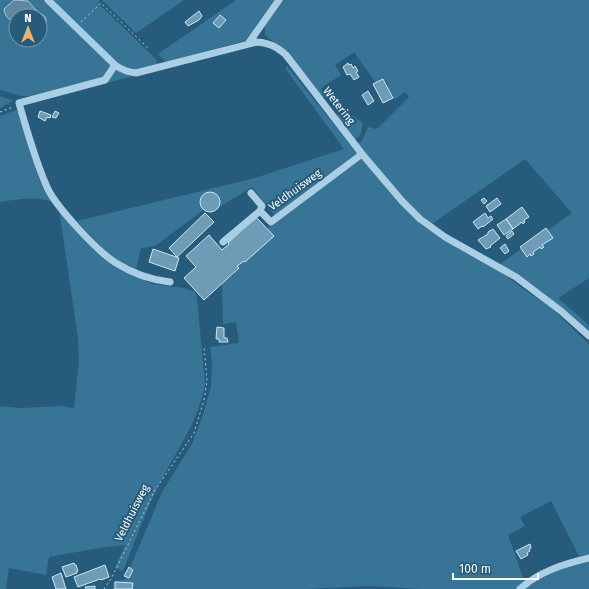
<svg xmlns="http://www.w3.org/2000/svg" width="589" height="589" viewBox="0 0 589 589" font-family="'Fira Sans',sans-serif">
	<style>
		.green { fill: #377496 }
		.water { fill: #61879e; stroke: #9ecce5 }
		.building { fill: #6e9bb5; stroke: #cde6f3 }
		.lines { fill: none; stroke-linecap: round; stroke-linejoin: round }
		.path { stroke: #aacfe4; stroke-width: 1; stroke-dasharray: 2 3; stroke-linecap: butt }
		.minor { stroke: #aacfe4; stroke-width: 7 }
		.labels { text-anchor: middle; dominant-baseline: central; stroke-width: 4; stroke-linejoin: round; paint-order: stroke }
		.street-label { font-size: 11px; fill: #fff; stroke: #265b7b }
	</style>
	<rect width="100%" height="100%" fill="#265b7b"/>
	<!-- green -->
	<path class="green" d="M 0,0 L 14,0 L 6,7 L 9,20 L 16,23 L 16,40 L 40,40 L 40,31 L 46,23 L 38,13 L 26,0 L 45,0 L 110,64 L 110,68 L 103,78 L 33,96 L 21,96 L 0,90 Z
		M 52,0 L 100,0 L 98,3 L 156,59 L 158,64 L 135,70 L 118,65 Z
		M 102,0 L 184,0 L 136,33 Z
		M 236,0 L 275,0 L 248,40 L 166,62 L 158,54 Z
		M 283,0 L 589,0 L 589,278 L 558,298 L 589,325 L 589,335 L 500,264 L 572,213 L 525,159 L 432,224 L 412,209 L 357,144 L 362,141 L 368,127 L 376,129 L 379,127 L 409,97 L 405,92 L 394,100 L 385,79 L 376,83 L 354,52 L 335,65 L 341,75 L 321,88 L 324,97 L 323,98 L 281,48 L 265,35 L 265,26 Z
		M 287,66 L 357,153 L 274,215 L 252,187 L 210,213 L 206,208 L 155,246 L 141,248 L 136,270 L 109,255 L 77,221 L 255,178 L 344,149 L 285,68 Z
		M 118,70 L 137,75 L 106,83 L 114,71 Z
		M 0,96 L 13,101 L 0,108 Z
		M 17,110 L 40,181 L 54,203 C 37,195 18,200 0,202 L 0,116 Z
		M 335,114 L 350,116 L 351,115 L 363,123 L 360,136 L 354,140 Z
		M 362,159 L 413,217 L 423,226 L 461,250 L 497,269 L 522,288 L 549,306 L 589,344 L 589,554 L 579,556 L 551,501 L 520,517 L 525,526 L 508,535 L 524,580 L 517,589 L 420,589 L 370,586 L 306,589 L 113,589 L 114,581 L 125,580 L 162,492 L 192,444 L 203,415 L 211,387 L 212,364 L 210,347 L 239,343 L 236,322 L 223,324 L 222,283 L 224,280 L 234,275 L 235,254 L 296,206 Z
		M 59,209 L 120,268 L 153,284 L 184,288 L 195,292 L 197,298 L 205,383 C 199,423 173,455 156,491 C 143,517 134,545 123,571 L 115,568 L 125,545 L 99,548 L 49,557 L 46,575 L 9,568 L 6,589 L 0,589 L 0,406 L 21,408 L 59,406 L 74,408 L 79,362 L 78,338 Z
		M 589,560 L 589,589 L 524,589 L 540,576 Z"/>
	<!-- water -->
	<path class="water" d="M 14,0 L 28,1 C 31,4 34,8 37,11 C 42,15 47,15 46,23 L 40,31 L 40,16 L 35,16 L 31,14 L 29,16 L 16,16 L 16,23 C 9,20 5,17 4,9 Z"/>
	<!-- building -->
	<path class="building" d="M 199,11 L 202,16 L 199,20 L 188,26 L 185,22 Z
		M 220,15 L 226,20 L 219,28 L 213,23 Z
		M 348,63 L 349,65 L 351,64 L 353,68 L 355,66 L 358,71 L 356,72 L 359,77 L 354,80 L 350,74 L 347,75 L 343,67 Z
		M 383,79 L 393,98 L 383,103 L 373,84 Z
		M 368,91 L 374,101 L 368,105 L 362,95 Z
		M 40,111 L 51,115 L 50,118 L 47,117 L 45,121 L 38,117 Z
		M 55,111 L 59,113 L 56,118 L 52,117 Z
		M200 202a10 10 0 1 1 20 0a10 10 0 1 1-20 0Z
		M 484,198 L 487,201 L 484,204 L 481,200 Z
		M 497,198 L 501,204 L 490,212 L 486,206 Z
		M 522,207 L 529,217 L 524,220 L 525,222 L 523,224 L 522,222 L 513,229 L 506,219 Z
		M 205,213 L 214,222 L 177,257 L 169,248 Z
		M 485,213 L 488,218 L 491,216 L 493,219 L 483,227 L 482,226 L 478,229 L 473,222 Z
		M 256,217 L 274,236 L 245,262 L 244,261 L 237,266 L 239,268 L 204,300 L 184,278 L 196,267 L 186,256 L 209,235 L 222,250 L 229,244 L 228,243 Z
		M 506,219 L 513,229 L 504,235 L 497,225 Z
		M 546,228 L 553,238 L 542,245 L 544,247 L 541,249 L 540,247 L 533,252 L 534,254 L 531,256 L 530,254 L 527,257 L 520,247 Z
		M 493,229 L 500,238 L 490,246 L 491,247 L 486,249 L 478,240 L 488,234 L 488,232 Z
		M 512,231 L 514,234 L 508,239 L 506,236 Z
		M 505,244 L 509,251 L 505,254 L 500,248 Z
		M 153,249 L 179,258 L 175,271 L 149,262 Z
		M 217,327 L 224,328 L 224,338 L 227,338 L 228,342 L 219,342 L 219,339 L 216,339 Z
		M 530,544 L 531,548 L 529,549 L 530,551 L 527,553 L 528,555 L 521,559 L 516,551 Z
		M 74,563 L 75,565 L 76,565 L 78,571 L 77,571 L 77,573 L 66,577 L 62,567 Z
		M 105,565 L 109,577 L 101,580 L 100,579 L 78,587 L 74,577 Z
		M 129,567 L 133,570 L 129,578 L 124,576 Z
		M 61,573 L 66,589 L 56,589 L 52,577 Z
		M 115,582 L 133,583 L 132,589 L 115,589 Z
		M 95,586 L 95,589 L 86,589 L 85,587 Z"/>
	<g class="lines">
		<!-- path -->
		<path class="path" d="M 81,22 L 101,3 L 148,48
			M 0,112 L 13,107
			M 104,589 L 111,579 L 155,490 L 194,433 L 204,400 L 207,380 L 204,346"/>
		<!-- minor -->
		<path class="minor" d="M 48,0 L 115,65 C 122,70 127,72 136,73 L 257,42 C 270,43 277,47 286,55 L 362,154 L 402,201 L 420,219 L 445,237 L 516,277 L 561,311 L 589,336
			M 248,44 L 279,0
			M 115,65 L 105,80 L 19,103 C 27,131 35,160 47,187 C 55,206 98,252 116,263 C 132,273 151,280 170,282
			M 251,193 L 262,206 L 260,211 L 271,222 L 362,154
			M 223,242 L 260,211
			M 520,589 C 538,572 564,564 589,558"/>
	</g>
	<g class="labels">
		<!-- street labels -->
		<g class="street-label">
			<text transform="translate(339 106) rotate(52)">Wetering</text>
			<text transform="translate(295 190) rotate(-36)">Veldhuisweg</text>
			<text transform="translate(132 513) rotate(-63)">Veldhuisweg</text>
		</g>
	</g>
	<!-- north arrow -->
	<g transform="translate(28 28)"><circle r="19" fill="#265b7b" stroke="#7d9db0"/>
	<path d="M0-3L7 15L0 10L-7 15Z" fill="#edb16f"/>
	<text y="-6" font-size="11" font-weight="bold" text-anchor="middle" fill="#ffffff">N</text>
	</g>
	<!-- scale -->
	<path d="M453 573v6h85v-6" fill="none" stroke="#ffffff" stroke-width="2"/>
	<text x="459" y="573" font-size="12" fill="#ffffff" stroke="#265b7b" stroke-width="3" paint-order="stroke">100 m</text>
</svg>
